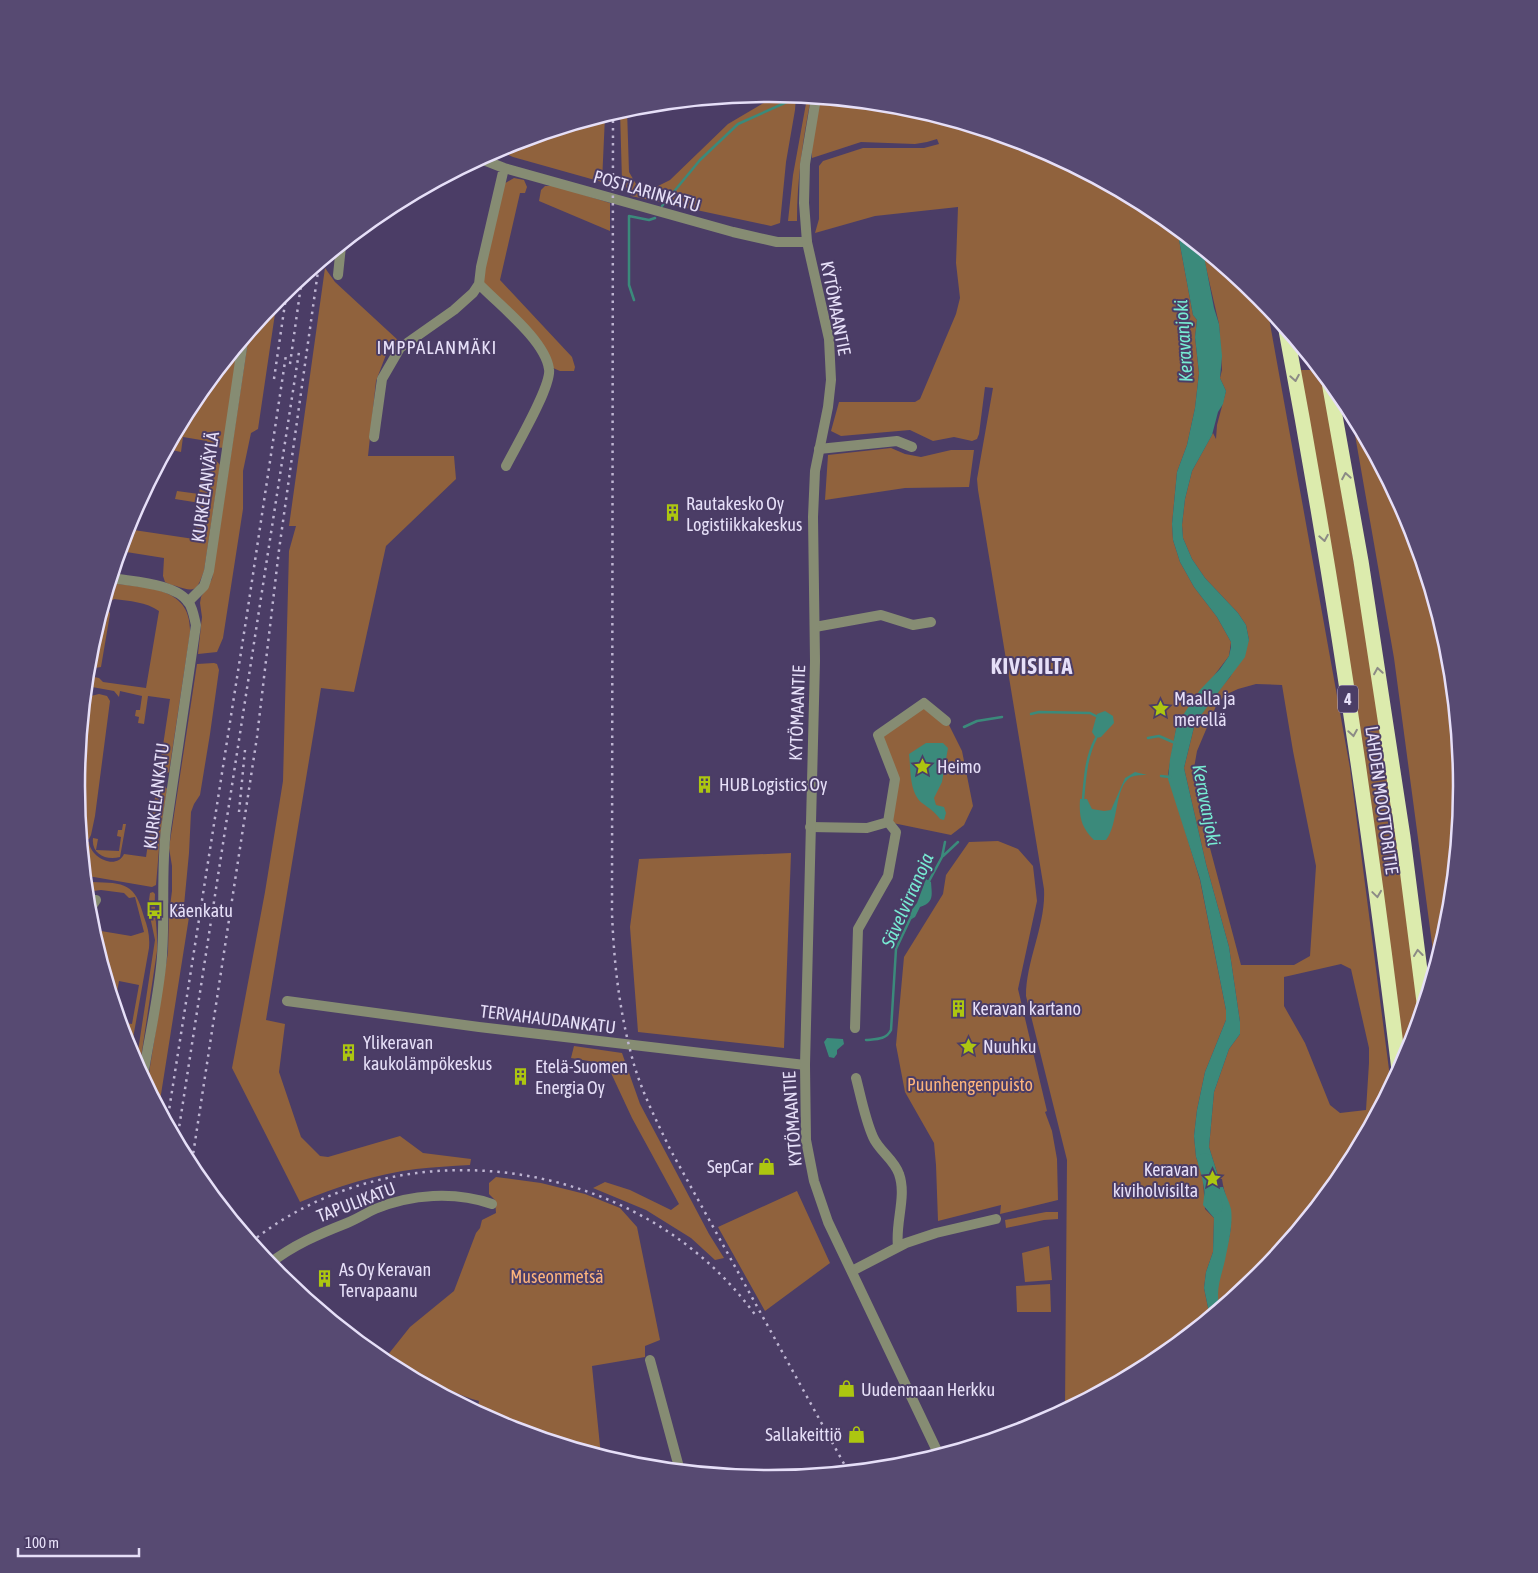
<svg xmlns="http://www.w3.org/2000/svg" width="1538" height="1573" viewBox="0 0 1538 1573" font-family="'Asap Condensed',sans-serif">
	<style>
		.green { fill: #90623d; fill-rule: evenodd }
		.water { fill: #3b8a7b }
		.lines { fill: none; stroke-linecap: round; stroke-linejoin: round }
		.stream { stroke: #3b8a7b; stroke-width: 2.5 }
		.river { stroke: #3b8a7b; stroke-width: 15 }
		.minor { stroke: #868c73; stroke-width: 10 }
		.tertiary { stroke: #868c73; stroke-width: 10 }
		.motorway { stroke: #dcebad; stroke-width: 15 }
		.rail { stroke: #beb5d2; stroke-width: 2.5; stroke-dasharray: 2.5 5; stroke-linecap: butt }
		.oneway { stroke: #8c8b86 }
		.labels { text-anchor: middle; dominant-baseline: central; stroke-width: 4; stroke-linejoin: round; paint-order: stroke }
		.shield { fill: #4b3d66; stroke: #b8aecc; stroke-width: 1 }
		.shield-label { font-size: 16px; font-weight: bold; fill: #e6dff8 }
		.street-label { font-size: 18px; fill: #e6dff8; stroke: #4b3d66 }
		.poi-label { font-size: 18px; fill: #e6dff8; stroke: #4b3d66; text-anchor: start }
		.park-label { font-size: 18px; fill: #fdb47c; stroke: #4b3d66 }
		.water-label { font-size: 19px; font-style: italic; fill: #77ebd3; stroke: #4b3d66 }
		.neighbourhood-label { font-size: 19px; letter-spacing: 1px; fill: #e6dff8; stroke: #4b3d66 }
		.district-label { font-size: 22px; font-weight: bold; letter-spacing: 1px; fill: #e6dff8; stroke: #4b3d66 }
		.rim { fill: none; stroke: #e6dff8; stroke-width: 2.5 }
	</style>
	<rect width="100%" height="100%" fill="#4b3d66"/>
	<!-- green -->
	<path class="green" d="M 777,95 L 796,96 L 795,110 L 786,162 L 780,223 L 771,226 L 631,196 L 622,181 L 620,111 L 627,109 L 629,172 L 636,184 L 656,187 L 670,180 L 728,124 Z
		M 807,98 L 811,98 C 803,139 797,179 797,221 L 788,221 L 793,175 Z
		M 820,99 L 904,107 L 1034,147 L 1154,211 L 1177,229 L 1193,315 L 1197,320 L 1195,337 L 1199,373 L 1195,408 L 1187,445 L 1177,472 L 1172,524 L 1173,540 L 1180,562 L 1194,587 L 1217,617 L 1231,642 L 1229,656 L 1177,724 L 1168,774 L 1200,880 L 1226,1010 L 1226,1020 L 1205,1072 L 1197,1110 L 1194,1136 L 1196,1157 L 1205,1180 L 1203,1180 L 1205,1209 L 1214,1218 L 1213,1252 L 1206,1272 L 1204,1288 L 1210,1317 L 1154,1363 L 1074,1405 L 1065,1408 L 1067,1160 L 1026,996 C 1026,960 1046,925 1044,889 L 978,490 L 977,479 L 993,388 L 985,387 L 979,434 L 977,439 L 972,441 L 954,437 L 933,441 L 910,430 L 841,436 L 831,431 L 839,402 L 915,402 L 920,399 L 956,314 L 960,298 L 956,263 L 958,207 L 875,216 L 815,233 L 819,219 L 819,166 L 823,161 L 863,148 L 924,148 L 939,144 L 937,139 L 927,142 L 915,144 L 861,142 L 812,158 L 812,143 Z
		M 605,116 L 602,182 L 513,157 L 498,150 L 504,146 Z
		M 514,178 L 524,180 L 527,187 L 525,193 L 520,193 L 500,280 L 572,357 L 575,367 L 574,371 L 560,371 L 553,368 L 483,283 L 483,271 L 502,185 Z
		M 545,186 L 555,186 L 610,203 L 610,231 L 539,201 L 541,190 Z
		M 1202,250 L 1259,297 L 1267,307 L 1350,768 L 1391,1085 L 1345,1172 L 1259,1277 L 1220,1308 C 1211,1281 1229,1252 1231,1225 C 1232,1208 1224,1195 1222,1179 L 1219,1179 L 1209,1147 L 1214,1092 L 1229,1049 L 1240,1034 L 1240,1022 L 1229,947 L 1206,864 L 1184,768 L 1195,723 L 1214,696 L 1230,677 L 1249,640 L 1246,625 L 1238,613 L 1205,578 L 1192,559 L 1183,538 L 1182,525 L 1185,499 L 1192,471 L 1213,433 L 1216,439 L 1217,425 L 1226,391 L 1220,378 L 1222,370 L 1219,324 ZM 1256,684 L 1282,685 L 1293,751 L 1316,866 L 1310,956 L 1294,965 L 1241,965 L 1202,818 L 1194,768 L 1197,751 L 1216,706 L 1225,695 L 1238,689 ZM 1341,964 L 1351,969 L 1369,1048 L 1369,1063 L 1366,1110 L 1340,1113 L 1330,1105 L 1305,1043 L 1284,1006 L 1284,977 Z
		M 325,268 L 335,282 L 400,342 L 387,352 L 376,381 L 368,456 L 454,456 L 456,479 L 386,546 L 354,692 L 321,688 L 266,1020 L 285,1024 L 279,1072 L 301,1137 L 320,1156 L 328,1157 L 400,1136 L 423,1153 L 471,1159 L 470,1165 C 452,1166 433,1167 416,1169 C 376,1174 336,1187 300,1202 L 232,1068 L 265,892 L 283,781 L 289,551 L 296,526 L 289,526 Z
		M 277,300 L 258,429 L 251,433 L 243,471 L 243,509 L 223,638 L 217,652 L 198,654 L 202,617 L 200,603 L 201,597 L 212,579 L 249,334 Z
		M 239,345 L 224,448 L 206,446 L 207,441 L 183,437 L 181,452 L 167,449 L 193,401 Z
		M 1300,370 L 1319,370 L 1321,373 L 1361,604 L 1395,827 L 1420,1016 L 1409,1052 L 1404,1061 Z
		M 1351,412 L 1409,522 L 1448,652 L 1462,787 L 1448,922 L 1435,966 L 1394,658 Z
		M 891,448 L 905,454 L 921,457 L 951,450 L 974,450 L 969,487 L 905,488 L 825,500 L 828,455 Z
		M 208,457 L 214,458 L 220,465 L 204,571 C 197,590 196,593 176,586 C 172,585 168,584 165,582 L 163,576 L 164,558 L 120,551 L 127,529 L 194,539 L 200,503 L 175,499 L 177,491 L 199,494 L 204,460 Z
		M 110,583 C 146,588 192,586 190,633 L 169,772 L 164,775 L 154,773 L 159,772 L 170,699 L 148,696 L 144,724 L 138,723 L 139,717 L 135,716 L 136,710 L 140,710 L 142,696 L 120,691 L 119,697 L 114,691 L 92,687 L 94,677 L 99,678 L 103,682 L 146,688 L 159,611 C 146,602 130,601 114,599 L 110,602 L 106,601 Z
		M 104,611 L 109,611 L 110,614 L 101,667 L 95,668 Z
		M 214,663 L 217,664 L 219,670 L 210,734 L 200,795 L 194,804 L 191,812 L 189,853 L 183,916 L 189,917 L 159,1107 L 147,1086 L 168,952 L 169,914 L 172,891 L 172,866 L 169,848 L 197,664 Z
		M 99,694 L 107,696 L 110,701 L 95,816 L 91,835 L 89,839 L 85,840 L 83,844 L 83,856 L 76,788 L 91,696 Z
		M 924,703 L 948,723 L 962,751 L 973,806 L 964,825 L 951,835 L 888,822 L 895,779 L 878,735 Z
		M 153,782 L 163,783 L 167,789 L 160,837 L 156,885 L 152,887 L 88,876 L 84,869 L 83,859 C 89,854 83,848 87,842 L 89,842 C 90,857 116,871 124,854 L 146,857 L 157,784 Z
		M 123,824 L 126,824 L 120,857 C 106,861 91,854 93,838 L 98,839 L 96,850 L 119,851 L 121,837 L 117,836 L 118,830 L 122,830 Z
		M 998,841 L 1018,849 L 1033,866 L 1037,901 L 1018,989 L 1047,1111 L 1045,1112 L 1052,1131 L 1057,1159 L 1058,1200 L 1000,1214 L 1001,1205 L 938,1221 L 936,1165 L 934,1143 L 905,1092 L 896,1045 L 904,957 L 943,894 L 946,875 L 969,842 Z
		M 791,853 L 784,1048 L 638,1032 L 630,927 L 639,859 Z
		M 92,882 C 125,883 135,883 144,917 C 148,928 150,936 149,948 L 132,1044 L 126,1043 L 120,1022 L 132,1024 L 139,985 L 119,981 L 116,998 L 112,997 L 92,929 L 93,922 L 96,923 L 95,930 L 131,936 L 144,932 L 135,897 L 129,898 L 124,893 L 101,890 L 93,891 L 88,898 L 89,886 Z
		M 153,892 L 155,894 C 154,914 158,932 157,951 L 139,1071 L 136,1064 L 155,940 L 148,907 L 150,893 Z
		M 574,1046 L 622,1053 L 640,1104 L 709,1234 L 724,1258 L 715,1260 L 691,1238 L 646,1210 L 593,1188 L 605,1182 L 630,1190 L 671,1210 L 679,1204 L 632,1118 L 611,1073 L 601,1063 L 571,1058 Z
		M 496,1177 L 541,1183 L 585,1194 L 620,1208 L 637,1227 L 660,1340 L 645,1346 L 645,1357 L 592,1366 L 601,1456 L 504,1426 L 477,1412 L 479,1401 C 458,1396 440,1384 420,1376 C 408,1371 394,1369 383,1361 L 410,1327 L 454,1291 L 476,1233 L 480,1228 L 482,1220 L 496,1213 L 495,1200 L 489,1194 L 489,1183 Z
		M 797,1191 L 830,1263 L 765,1311 L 718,1227 Z
		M 1046,1212 L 1058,1212 L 1058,1219 L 1044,1220 L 1006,1228 L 1005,1220 Z
		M 1049,1246 L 1052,1280 L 1025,1282 L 1022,1253 Z
		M 1050,1284 L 1051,1312 L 1017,1312 L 1016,1286 Z"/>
	<!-- water -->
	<path class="water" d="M 1177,229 L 1203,251 L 1214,308 L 1219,324 L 1222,356 L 1220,378 L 1226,391 L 1223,404 L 1218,412 L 1212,435 L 1192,471 L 1185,499 L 1182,525 L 1183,538 L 1192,559 L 1205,578 L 1238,613 L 1246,625 L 1249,640 L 1245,657 L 1195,723 L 1184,768 L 1206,864 L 1229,947 L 1240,1022 L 1240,1034 L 1229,1049 L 1214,1092 L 1209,1147 L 1219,1179 L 1205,1180 L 1196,1157 L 1194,1136 L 1197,1110 L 1205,1072 L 1226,1020 L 1226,1010 L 1200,879 L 1168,779 L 1170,759 L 1177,724 L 1200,690 L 1220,669 L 1229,656 L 1231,647 L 1231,642 L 1217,617 L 1194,587 L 1180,562 L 1173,540 L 1172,524 L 1177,472 L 1187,445 L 1195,408 L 1199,373 L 1195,337 L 1197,320 L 1193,315 Z
		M 1105,711 L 1113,716 L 1114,723 L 1101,737 L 1096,738 L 1092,732 L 1097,714 Z
		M 926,743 L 943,743 L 948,748 L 942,782 L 934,798 L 936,805 L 944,807 L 946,813 L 944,820 L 940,819 C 934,811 930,809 922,803 C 909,792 911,770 909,754 Z
		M 1135,772 L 1147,775 C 1142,775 1136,775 1131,777 C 1114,786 1119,824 1106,840 L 1094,840 C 1081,827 1079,817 1080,799 L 1087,799 L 1092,809 L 1104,811 L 1111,810 L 1125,778 Z
		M 926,879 L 931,882 C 932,896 934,902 920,907 L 915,917 L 910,920 L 911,911 L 917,903 Z
		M 827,1038 L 843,1039 L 844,1044 L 837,1050 L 837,1054 L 834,1058 L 829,1057 L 824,1042 Z
		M 1223,1187 C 1225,1194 1229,1201 1231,1209 C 1233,1223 1229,1241 1226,1255 C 1223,1273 1214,1290 1220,1308 L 1210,1317 L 1204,1288 L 1206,1272 L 1213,1252 L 1214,1218 L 1203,1205 L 1205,1188 Z"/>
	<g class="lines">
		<!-- stream -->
		<path class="stream" d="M 662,206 L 700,160 L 738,124 L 798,97
			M 634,300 L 629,285 L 629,216 L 649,220 L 655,218
			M 1031,714 L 1039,712 L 1090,713 L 1096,716
			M 964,727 L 977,721 L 1002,717
			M 1148,738 L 1159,736 L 1175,743
			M 1161,776 L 1170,777
			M 1083,799 C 1085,777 1086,757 1096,738
			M 943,856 L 958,842
			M 928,883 L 942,857 L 945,842
			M 866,1040 C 876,1039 886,1040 891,1030 L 896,949 L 911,917"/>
		<!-- river -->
		<path class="river" d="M 1205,1161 L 1209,1174 L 1215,1207"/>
		<!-- minor -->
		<path class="minor" d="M 481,159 L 504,168 L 733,232 L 777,242 L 807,242
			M 504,168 L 481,267 L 479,284 C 499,305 545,340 549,369 C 552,386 515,448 506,466
			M 338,275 L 341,246
			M 374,437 L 382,379 L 400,348 L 454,310 L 473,293 L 479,284
			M 819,449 L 897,441 L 912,447
			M 188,602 L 204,586 L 209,571 L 243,341
			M 815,627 L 881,615 L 913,625 L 931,622
			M 810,827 L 867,828 L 888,822 L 895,779 L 878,735 L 924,703 L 946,721
			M 89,916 L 90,909 L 96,900
			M 287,1001 L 479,1027 L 805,1065
			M 855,1028 L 858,929 L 888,876 L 896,832 L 888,822
			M 128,1047 L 130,1048
			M 856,1078 C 861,1097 865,1119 873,1137 C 879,1151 894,1159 899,1174 C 907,1196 895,1223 898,1246
			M 269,1264 C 293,1245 319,1234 347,1223 C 357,1219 366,1213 375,1209 C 411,1194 455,1191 492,1204
			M 852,1271 L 906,1243 L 936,1233 L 996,1219
			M 650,1360 L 680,1471"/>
		<!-- tertiary -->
		<path class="tertiary" d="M 816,98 L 805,164 L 804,203 L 807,242 L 829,339 L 831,380 L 828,407 L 815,471 L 813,517 L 815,661 L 805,1065 L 806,1140 L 814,1181 L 828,1222 L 939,1455
			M 112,578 C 133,582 176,583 189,603 C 193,609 194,617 196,625 L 166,829 C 161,871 165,913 162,956 C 159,996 149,1037 143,1077"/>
		<!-- motorway -->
		<path class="motorway" d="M 1286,330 C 1332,575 1369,822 1399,1070
			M 1329,382 L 1361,561 L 1403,837 L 1424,1002"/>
		<!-- rail -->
		<path class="rail" d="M 613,113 L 612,913 C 614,966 620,1017 635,1068 C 644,1096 657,1122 670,1149 L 848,1471
			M 290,364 L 302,278
			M 274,379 L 287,290
			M 239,812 L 245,750
			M 167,1123 L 247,614 L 286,355
			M 177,1141 L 299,352
			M 191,1168 L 257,737 L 279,550 L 319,264
			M 251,1242 C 404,1120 643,1159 756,1316"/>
	</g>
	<!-- one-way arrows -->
	<defs><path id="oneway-chevron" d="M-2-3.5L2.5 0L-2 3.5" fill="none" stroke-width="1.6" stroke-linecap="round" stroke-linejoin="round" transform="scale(1.25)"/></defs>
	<g class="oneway">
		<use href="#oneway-chevron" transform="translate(1295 378) rotate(80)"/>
		<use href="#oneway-chevron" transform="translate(1346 476) rotate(-100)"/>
		<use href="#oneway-chevron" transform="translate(1324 538) rotate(80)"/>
		<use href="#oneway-chevron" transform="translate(1378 671) rotate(-99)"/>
		<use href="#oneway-chevron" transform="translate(1353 733) rotate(81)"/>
		<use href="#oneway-chevron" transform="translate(1377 894) rotate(82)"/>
		<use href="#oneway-chevron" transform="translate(1418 953) rotate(-97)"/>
	</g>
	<!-- icons -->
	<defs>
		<symbol id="building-bare" viewBox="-9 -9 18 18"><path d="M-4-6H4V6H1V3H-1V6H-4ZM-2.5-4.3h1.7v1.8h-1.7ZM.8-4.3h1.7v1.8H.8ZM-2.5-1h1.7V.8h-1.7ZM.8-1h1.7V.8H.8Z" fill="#adc610" stroke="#4b3d66" stroke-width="2.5" paint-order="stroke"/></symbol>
		<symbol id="sight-bare" viewBox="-9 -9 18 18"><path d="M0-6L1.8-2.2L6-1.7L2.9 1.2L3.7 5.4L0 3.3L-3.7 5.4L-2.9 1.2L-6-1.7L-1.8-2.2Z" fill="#adc610" stroke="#4b3d66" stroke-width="2.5" paint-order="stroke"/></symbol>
		<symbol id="bus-bare" viewBox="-9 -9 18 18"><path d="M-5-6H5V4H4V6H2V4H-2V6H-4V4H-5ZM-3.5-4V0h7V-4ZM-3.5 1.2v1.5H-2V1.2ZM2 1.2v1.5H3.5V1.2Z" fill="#adc610" stroke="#4b3d66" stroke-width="2.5" paint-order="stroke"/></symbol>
		<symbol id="shop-bare" viewBox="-9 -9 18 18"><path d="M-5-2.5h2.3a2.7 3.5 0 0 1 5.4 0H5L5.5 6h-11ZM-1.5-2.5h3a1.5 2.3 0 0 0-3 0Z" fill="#adc610" stroke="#4b3d66" stroke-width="2.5" paint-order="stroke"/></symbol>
	</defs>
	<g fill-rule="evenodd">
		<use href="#building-bare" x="660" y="500" width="25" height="25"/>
		<use href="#sight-bare" x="1148" y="696" width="25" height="25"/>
		<use href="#sight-bare" x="910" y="754" width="25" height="25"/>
		<use href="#building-bare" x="692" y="772" width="25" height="25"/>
		<use href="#bus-bare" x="142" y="898" width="25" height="25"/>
		<use href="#building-bare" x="946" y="996" width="25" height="25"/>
		<use href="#sight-bare" x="956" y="1034" width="25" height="25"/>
		<use href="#building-bare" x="336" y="1040" width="25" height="25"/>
		<use href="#building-bare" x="508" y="1064" width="25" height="25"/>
		<use href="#shop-bare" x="754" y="1154" width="25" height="25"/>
		<use href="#sight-bare" x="1200" y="1166" width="25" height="25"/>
		<use href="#building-bare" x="312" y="1266" width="25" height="25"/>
		<use href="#shop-bare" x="834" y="1376" width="25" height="25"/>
		<use href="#shop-bare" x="844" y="1422" width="25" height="25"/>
	</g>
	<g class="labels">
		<!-- shield labels -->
		<rect class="shield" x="1338" y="685.5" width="20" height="27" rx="4"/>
		<g class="shield-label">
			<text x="1348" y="699">4</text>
		</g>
		<!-- street labels -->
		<g class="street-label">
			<text transform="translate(647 191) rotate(16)">POSTLARINKATU</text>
			<text transform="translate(836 308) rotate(79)">KYTÖMAANTIE</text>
			<text transform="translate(205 487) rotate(-82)">KURKELANVÄYLÄ</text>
			<text transform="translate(797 713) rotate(-88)">KYTÖMAANTIE</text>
			<text transform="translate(156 796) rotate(-83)">KURKELANKATU</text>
			<text transform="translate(1382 800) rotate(82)">LAHDEN MOOTTORITIE</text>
			<text transform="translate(548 1019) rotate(7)">TERVAHAUDANKATU</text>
			<text transform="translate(792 1119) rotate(-94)">KYTÖMAANTIE</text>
			<text transform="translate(356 1202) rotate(-21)">TAPULIKATU</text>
		</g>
		<!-- poi labels -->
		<g class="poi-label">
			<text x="686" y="503">Rautakesko Oy<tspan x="686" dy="21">Logistiikkakeskus</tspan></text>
			<text x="1174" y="698">Maalla ja<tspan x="1174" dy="21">merellä</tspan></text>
			<text x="937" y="766">Heimo</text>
			<text x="719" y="784">HUB Logistics Oy</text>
			<text x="169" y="910">Käenkatu</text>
			<text x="972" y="1008">Keravan kartano</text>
			<text x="363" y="1042">Ylikeravan<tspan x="363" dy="21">kaukolämpökeskus</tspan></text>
			<text x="983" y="1046">Nuuhku</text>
			<text x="535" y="1066">Etelä-Suomen<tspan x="535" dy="21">Energia Oy</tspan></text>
			<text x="753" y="1166" text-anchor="end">SepCar</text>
			<text x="1198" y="1169" text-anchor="end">Keravan<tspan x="1198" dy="21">kiviholvisilta</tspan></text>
			<text x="339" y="1269">As Oy Keravan<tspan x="339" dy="21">Tervapaanu</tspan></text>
			<text x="861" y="1389">Uudenmaan Herkku</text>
			<text x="842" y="1434" text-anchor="end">Sallakeittiö</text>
		</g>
		<!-- park labels -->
		<g class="park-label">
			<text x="970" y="1084">Puunhengenpuisto</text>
			<text x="557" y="1276">Museonmetsä</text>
		</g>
		<!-- water labels -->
		<g class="water-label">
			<text transform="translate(1183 341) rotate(-94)">Keravanjoki</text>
			<text transform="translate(1207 805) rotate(79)">Keravanjoki</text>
			<text transform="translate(907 900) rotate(-66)">Sävelvirranoja</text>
		</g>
		<!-- neighbourhood labels -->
		<g class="neighbourhood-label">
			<text x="437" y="347">IMPPALANMÄKI</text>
		</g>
		<!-- district labels -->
		<g class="district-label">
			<text x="1032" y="666">KIVISILTA</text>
		</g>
	</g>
	<!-- crop -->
	<path d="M0 0H1538V1573H0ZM85 786a684 684 0 1 1 1368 0a684 684 0 1 1-1368 0Z" fill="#574a72" fill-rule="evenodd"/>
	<path class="rim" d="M85 786a684 684 0 1 1 1368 0a684 684 0 1 1-1368 0Z"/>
	<!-- scale -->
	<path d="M18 1548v8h121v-8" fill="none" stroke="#e6dff8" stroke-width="2.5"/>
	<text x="25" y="1548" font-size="15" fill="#e6dff8" stroke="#4b3d66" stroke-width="4" paint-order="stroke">100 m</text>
</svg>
